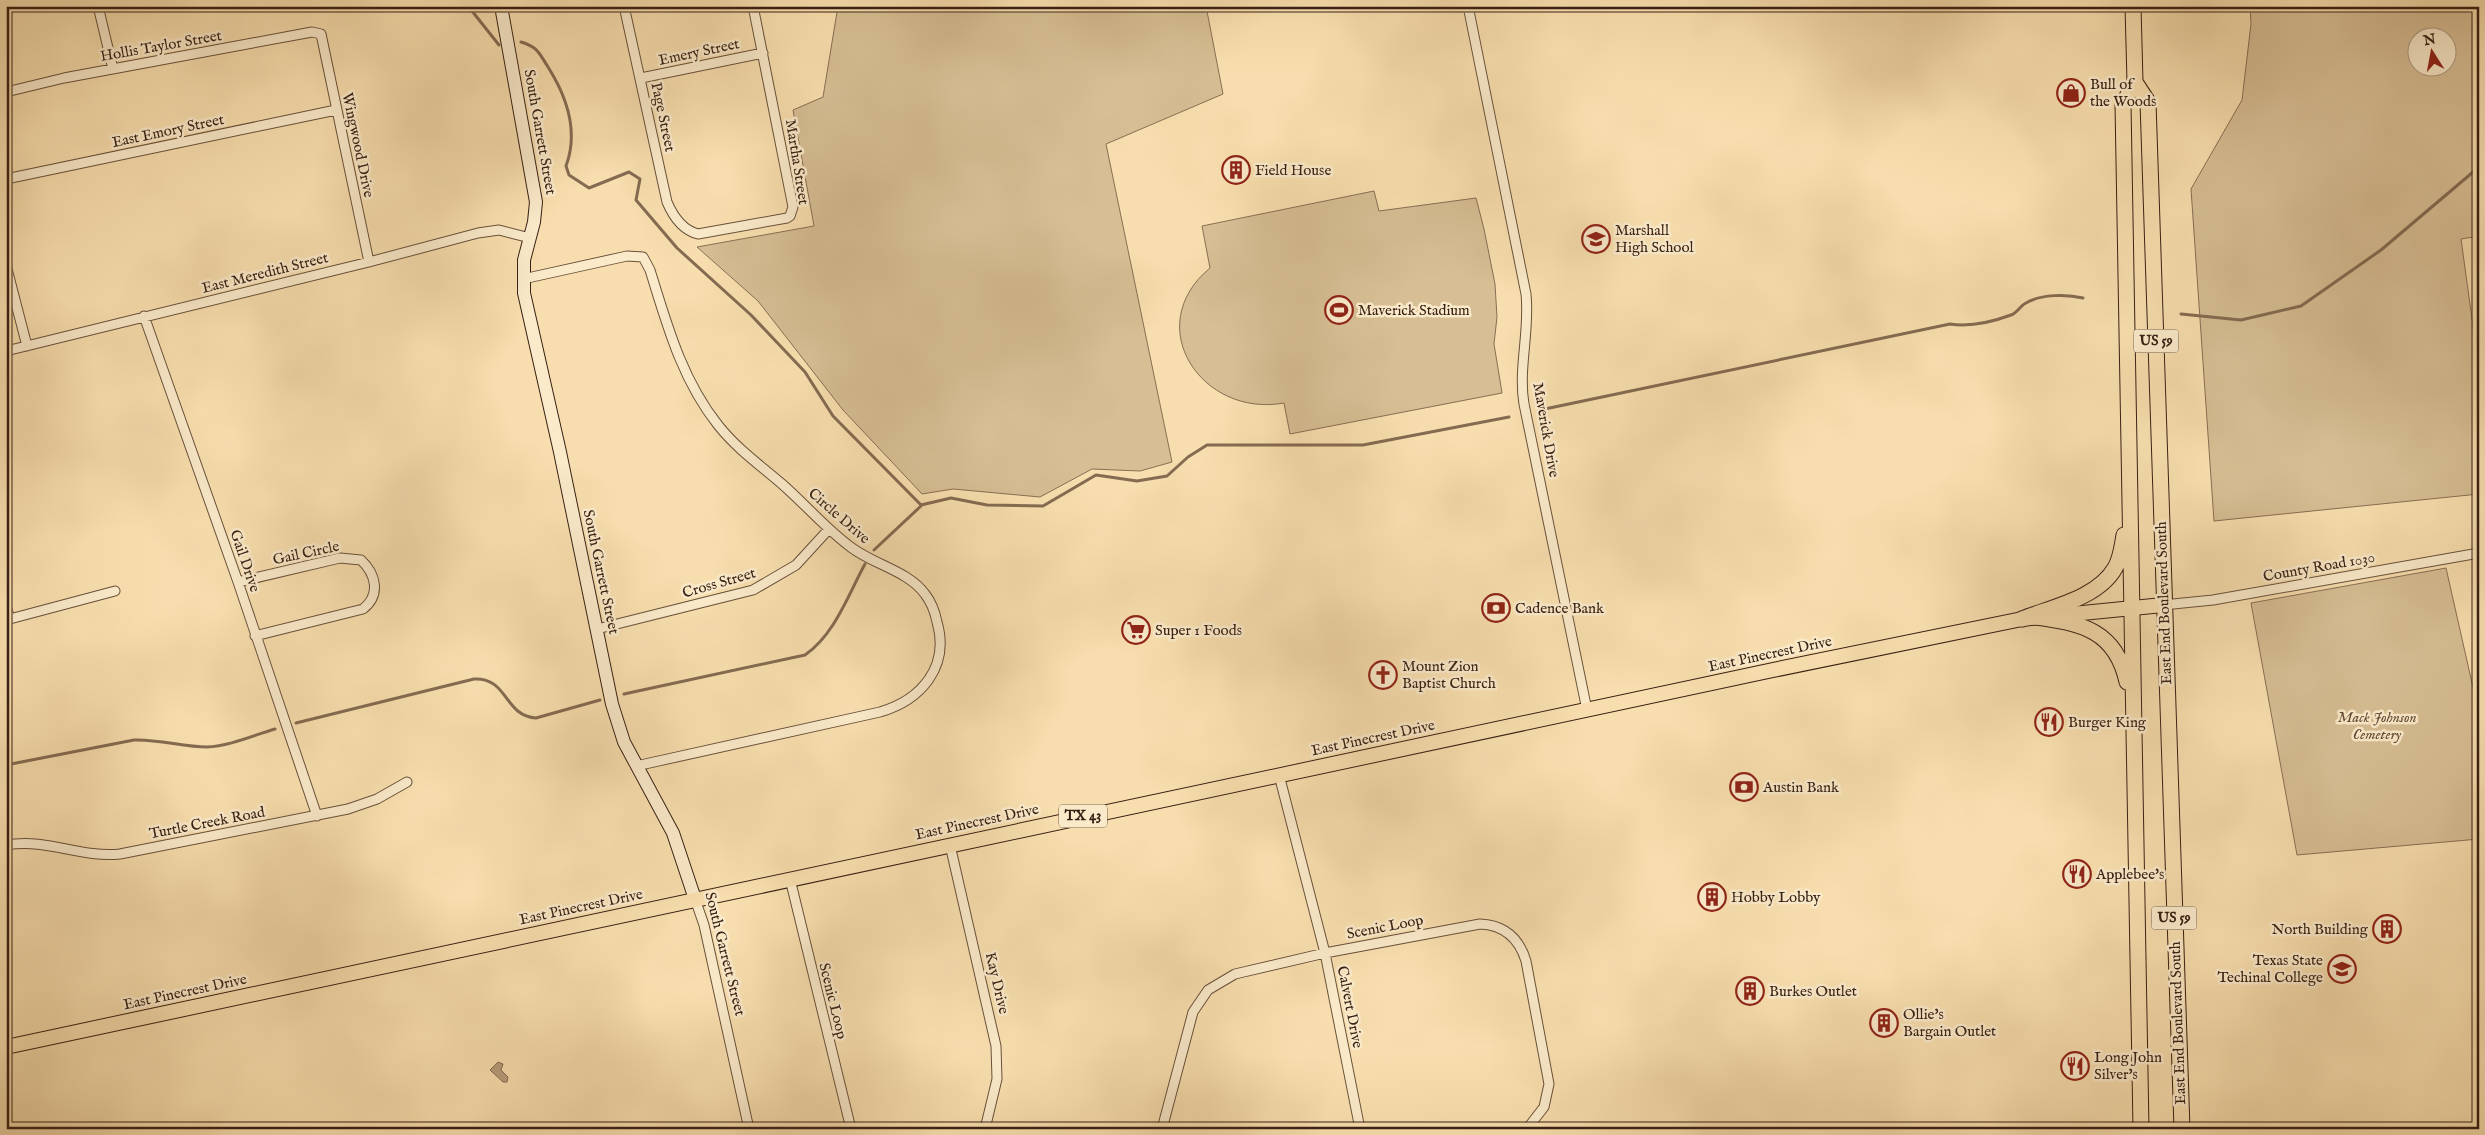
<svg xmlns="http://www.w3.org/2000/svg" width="2485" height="1135" viewBox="0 0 2485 1135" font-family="'IM FELL English',serif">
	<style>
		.green { fill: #d7be94; stroke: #886f54; fill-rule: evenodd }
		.water { fill: #b79d7a; stroke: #846b51 }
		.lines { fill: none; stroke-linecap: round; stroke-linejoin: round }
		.stream { stroke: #846b51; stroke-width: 3 }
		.street-casing { stroke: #68503a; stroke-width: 11 }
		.secondary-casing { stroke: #382014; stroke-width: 14 }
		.primary-casing { stroke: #382014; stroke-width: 16 }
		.highway-casing { stroke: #382014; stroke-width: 17 }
		.street { stroke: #faeaca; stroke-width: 9 }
		.secondary { stroke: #faeaca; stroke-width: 12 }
		.primary { stroke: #f8deae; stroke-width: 14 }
		.highway { stroke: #f8deae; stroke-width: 15 }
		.labels { text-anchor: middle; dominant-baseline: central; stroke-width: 5; stroke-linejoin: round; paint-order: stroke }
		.shield { fill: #faeaca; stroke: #725d4b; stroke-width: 1 }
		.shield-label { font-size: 14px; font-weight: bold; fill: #382014 }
		.street-label { font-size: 15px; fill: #382014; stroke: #faeaca }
		.poi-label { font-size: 15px; fill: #382014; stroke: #faeaca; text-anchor: start }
		.park-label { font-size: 15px; font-style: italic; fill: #604834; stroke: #faeaca }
	</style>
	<rect width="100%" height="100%" fill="#f8deae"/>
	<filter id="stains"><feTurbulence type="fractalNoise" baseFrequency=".004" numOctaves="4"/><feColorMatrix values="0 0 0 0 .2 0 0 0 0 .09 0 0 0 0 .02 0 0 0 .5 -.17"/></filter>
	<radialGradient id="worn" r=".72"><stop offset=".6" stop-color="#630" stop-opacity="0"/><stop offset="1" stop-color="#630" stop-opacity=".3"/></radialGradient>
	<!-- green -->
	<path class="green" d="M 838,6 L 1206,6 L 1223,94 L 1106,144 L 1172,462 L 1140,471 L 1092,469 L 1040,497 L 953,489 L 922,494 L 843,410 L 758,301 L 697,247 L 814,226 L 793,110 L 823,97 Z
		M 2250,6 L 2479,6 L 2479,236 L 2461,239 L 2479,370 L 2479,494 L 2214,521 L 2191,189 L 2242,100 L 2251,24 ZM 2418,38 L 2448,38 L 2448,68 L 2418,68 Z
		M 1374,191 L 1379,211 L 1476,198 L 1484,229 L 1495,284 L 1497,317 L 1494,344 L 1502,393 L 1290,434 L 1284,403 C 1202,418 1140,326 1210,268 L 1202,226 Z
		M 2446,568 L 2479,714 L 2479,839 L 2297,855 L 2251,603 Z"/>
	<!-- water -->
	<path class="water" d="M 498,1062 L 503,1064 L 501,1070 L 508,1077 L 507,1082 L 503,1082 L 490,1070 Z"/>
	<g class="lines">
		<!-- stream -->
		<path class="stream" d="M 468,6 L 499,45
			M 521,42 C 538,47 539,53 548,67 C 567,97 579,131 566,166 L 569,175 L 589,188 L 629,172 L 640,179 L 636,200 L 677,248 L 751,315 L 805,372 L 833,416 L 921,505 L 951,498 L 987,505 L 1043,506 L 1096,475 L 1137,481 L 1167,476 L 1188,457 L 1207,445 L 1363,445 L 1509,417
			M 2181,314 L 2241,320 L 2301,306 L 2381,250 L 2479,167
			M 1540,410 L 1950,324 C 1970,327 1992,322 2011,315 C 2017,313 2020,306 2026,303 C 2041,294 2067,294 2083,298
			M 874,550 L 921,506
			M 624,694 L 805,655 C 835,634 848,595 865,564
			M 296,723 L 474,679 C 508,677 504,716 536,718 L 600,700
			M 6,765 L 134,740 C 159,739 183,747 207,747 C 230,746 254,735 275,729"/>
		<defs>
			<path id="street" d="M 98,6 L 113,69
				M 624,6 L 667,202 C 673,216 682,230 698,234 L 787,218 L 790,216 L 793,207 L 753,6
				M 1468,6 L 1526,294 C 1530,331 1518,368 1524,404 L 1587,710
				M 641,78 L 763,53
				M 6,92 L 64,78 L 312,32 L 321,34 L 369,262
				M 6,179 L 336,110
				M 6,265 L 27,346
				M 523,279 L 627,256 L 643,257 L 650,270 C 667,325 682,380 718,425 C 737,449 760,465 782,484 C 806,505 827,530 852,548 C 875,565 908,571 925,594 C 932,603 935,612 937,622 C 950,667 921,700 880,712 L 636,766
				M 144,316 L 238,582 L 317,816
				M 6,351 L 369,262 L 478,233 L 499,230 L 530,238
				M 238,582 L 340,558 L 361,560 C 376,574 381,595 363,609 L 255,636
				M 2163,605 L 2213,600 L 2479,553
				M 6,606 L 10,619
				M 6,620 L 115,591
				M 597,629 L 753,590 L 796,565 L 829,529
				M 1279,775 L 1325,953 L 1360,1129
				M 6,845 C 49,838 79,858 120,854 L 348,809 L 377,799 L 407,782
				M 950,845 L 996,1046 L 997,1079 L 985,1129
				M 790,879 L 851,1129
				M 695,899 L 704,925 L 749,1129
				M 1162,1129 L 1193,1012 L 1208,990 L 1235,974 L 1325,953 L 1480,924 C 1504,925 1519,938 1526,961 L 1549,1084 L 1544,1107 L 1527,1129"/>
			<path id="secondary" d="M 501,6 L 536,202 L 534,222 L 524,260 L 524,293 L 560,452 L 612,704 L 624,742 L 673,833 L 695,899"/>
			<path id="primary" d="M 6,1047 L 1773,670 L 2022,619 L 2163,605"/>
			<path id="highway" d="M 2133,6 L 2135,82 L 2123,104 L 2141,1129
				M 2135,82 L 2148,102 L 2182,1129
				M 2036,617 C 2082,623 2116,631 2127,682
				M 2022,619 C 2052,607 2098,598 2115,568 C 2121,558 2122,546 2124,535"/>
		</defs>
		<!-- street casing -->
		<use href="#street" class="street-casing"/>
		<!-- secondary casing -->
		<use href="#secondary" class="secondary-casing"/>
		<!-- primary casing -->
		<use href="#primary" class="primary-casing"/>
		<!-- highway casing -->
		<use href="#highway" class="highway-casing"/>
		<!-- street -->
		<use href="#street" class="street"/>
		<!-- secondary -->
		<use href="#secondary" class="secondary"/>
		<!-- primary -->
		<use href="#primary" class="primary"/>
		<!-- highway -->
		<use href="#highway" class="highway"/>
	</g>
	<!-- icons -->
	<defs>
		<symbol id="shop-ring" viewBox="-11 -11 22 22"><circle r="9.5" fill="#faeaca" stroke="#8f2418" stroke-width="1.5"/><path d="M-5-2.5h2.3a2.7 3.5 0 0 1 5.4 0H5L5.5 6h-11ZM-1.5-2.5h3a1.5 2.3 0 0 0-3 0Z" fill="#8f2418"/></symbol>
		<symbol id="building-ring" viewBox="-11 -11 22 22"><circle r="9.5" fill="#faeaca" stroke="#8f2418" stroke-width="1.5"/><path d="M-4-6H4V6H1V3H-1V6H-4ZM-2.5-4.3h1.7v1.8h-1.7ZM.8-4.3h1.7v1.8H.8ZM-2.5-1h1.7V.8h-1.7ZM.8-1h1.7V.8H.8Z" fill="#8f2418"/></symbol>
		<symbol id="school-ring" viewBox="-11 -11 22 22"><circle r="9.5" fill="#faeaca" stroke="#8f2418" stroke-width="1.5"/><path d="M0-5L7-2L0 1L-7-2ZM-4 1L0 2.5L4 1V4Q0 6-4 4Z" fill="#8f2418"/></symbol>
		<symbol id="stadium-ring" viewBox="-11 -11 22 22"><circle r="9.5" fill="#faeaca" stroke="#8f2418" stroke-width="1.5"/><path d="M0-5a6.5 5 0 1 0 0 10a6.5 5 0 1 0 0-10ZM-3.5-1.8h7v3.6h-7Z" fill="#8f2418"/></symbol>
		<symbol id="bank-ring" viewBox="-11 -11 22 22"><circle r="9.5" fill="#faeaca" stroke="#8f2418" stroke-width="1.5"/><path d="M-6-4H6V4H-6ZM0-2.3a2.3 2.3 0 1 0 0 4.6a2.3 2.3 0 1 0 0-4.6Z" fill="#8f2418"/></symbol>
		<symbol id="supermarket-ring" viewBox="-11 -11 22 22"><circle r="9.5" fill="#faeaca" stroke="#8f2418" stroke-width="1.5"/><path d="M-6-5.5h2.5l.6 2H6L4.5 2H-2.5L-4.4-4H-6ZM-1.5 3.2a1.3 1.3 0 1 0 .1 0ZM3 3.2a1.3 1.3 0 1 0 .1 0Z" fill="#8f2418"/></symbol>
		<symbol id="church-ring" viewBox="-11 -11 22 22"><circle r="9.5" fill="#faeaca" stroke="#8f2418" stroke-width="1.5"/><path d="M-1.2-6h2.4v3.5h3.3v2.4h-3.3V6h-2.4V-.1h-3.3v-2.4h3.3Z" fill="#8f2418"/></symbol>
		<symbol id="restaurant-ring" viewBox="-11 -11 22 22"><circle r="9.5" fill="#faeaca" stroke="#8f2418" stroke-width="1.5"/><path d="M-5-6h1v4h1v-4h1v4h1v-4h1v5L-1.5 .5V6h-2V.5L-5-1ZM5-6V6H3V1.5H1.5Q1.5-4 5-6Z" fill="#8f2418"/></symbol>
		<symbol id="university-ring" viewBox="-11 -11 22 22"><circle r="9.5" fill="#faeaca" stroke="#8f2418" stroke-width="1.5"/><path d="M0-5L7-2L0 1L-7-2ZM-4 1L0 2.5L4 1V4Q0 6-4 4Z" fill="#8f2418"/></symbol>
	</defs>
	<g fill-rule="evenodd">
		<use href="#shop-ring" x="2055" y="77" width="32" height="32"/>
		<use href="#building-ring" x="1220" y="154" width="32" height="32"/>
		<use href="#school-ring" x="1580" y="223" width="32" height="32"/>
		<use href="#stadium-ring" x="1323" y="294" width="32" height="32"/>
		<use href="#bank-ring" x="1480" y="592" width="32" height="32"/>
		<use href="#supermarket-ring" x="1120" y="614" width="32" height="32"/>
		<use href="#church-ring" x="1367" y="659" width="32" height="32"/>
		<use href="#restaurant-ring" x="2033" y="706" width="32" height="32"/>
		<use href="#bank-ring" x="1728" y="771" width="32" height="32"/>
		<use href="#restaurant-ring" x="2061" y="858" width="32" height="32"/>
		<use href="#building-ring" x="1696" y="881" width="32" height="32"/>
		<use href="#building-ring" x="2371" y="913" width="32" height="32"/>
		<use href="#university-ring" x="2326" y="953" width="32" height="32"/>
		<use href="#building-ring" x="1734" y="975" width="32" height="32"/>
		<use href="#building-ring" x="1868" y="1007" width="32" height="32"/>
		<use href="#restaurant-ring" x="2059" y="1050" width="32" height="32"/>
	</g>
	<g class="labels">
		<!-- shield labels -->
		<g class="shield">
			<rect x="2133.5" y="329.5" width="45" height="23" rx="4"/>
			<rect x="1059" y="804.5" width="48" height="23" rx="4"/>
			<rect x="2151.5" y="906.5" width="45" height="23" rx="4"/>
		</g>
		<g class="shield-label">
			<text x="2156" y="341">US 59</text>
			<text x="1083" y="816">TX 43</text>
			<text x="2174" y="918">US 59</text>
		</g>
		<!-- street labels -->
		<g class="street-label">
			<text transform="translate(161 46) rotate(-10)">Hollis Taylor Street</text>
			<text transform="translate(699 52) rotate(-12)">Emery Street</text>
			<text transform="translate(663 117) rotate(78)">Page Street</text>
			<text transform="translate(168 131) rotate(-12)">East Emory Street</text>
			<text transform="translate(540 132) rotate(80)">South Garrett Street</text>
			<text transform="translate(358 145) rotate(78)">Wingwood Drive</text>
			<text transform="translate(797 162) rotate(81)">Martha Street</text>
			<text transform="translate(265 273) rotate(-14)">East Meredith Street</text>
			<text transform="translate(1546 430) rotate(80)">Maverick Drive</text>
			<text transform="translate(839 516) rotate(41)">Circle Drive</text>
			<text transform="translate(306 553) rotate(-12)">Gail Circle</text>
			<text transform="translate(245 561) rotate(71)">Gail Drive</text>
			<text transform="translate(2319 567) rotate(-10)">County Road 1030</text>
			<text transform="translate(601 572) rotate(78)">South Garrett Street</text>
			<text transform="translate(719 583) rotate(-16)">Cross Street</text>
			<text transform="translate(2164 603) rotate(-92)">East End Boulevard South</text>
			<text transform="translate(1770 654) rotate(-12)">East Pinecrest Drive</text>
			<text transform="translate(1373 738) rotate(-12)">East Pinecrest Drive</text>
			<text transform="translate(977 822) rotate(-12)">East Pinecrest Drive</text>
			<text transform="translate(207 823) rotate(-11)">Turtle Creek Road</text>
			<text transform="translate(581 907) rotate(-12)">East Pinecrest Drive</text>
			<text transform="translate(1385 927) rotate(-11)">Scenic Loop</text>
			<text transform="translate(725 954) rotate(76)">South Garrett Street</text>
			<text transform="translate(997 983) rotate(77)">Kay Drive</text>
			<text transform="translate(185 992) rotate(-12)">East Pinecrest Drive</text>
			<text transform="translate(833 1001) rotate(76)">Scenic Loop</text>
			<text transform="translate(1350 1007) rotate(79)">Calvert Drive</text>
			<text transform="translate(2178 1023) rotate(-92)">East End Boulevard South</text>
		</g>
		<!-- poi labels -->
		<g class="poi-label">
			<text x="2090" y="84">Bull of<tspan x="2090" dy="17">the Woods</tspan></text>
			<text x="1255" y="170">Field House</text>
			<text x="1615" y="230">Marshall<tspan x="1615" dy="17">High School</tspan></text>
			<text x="1358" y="310">Maverick Stadium</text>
			<text x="1515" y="608">Cadence Bank</text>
			<text x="1155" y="630">Super 1 Foods</text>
			<text x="1402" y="666">Mount Zion<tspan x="1402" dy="17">Baptist Church</tspan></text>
			<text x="2068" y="722">Burger King</text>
			<text x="1763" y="787">Austin Bank</text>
			<text x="2096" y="874">Applebee's</text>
			<text x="1731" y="897">Hobby Lobby</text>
			<text x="2368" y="929" text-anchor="end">North Building</text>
			<text x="2323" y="960" text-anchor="end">Texas State<tspan x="2323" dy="17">Techinal College</tspan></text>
			<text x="1769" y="991">Burkes Outlet</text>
			<text x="1903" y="1014">Ollie's<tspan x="1903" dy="17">Bargain Outlet</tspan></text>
			<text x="2094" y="1057">Long John<tspan x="2094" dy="17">Silver's</tspan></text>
		</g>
		<!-- park labels -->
		<g class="park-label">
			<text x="2377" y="717">Mack Johnson<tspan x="2377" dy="17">Cemetery</tspan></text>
		</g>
	</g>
	<!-- margin -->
	<rect width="2485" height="1135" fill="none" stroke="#f8deae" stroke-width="25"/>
	<rect x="8" y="8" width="2470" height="1120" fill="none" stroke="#382014" stroke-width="2.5"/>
	<rect x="12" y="12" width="2460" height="1110" fill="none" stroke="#382014"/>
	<!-- north arrow -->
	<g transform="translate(2432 52) rotate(349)"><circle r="24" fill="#faeaca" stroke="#ac9981"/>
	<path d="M0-4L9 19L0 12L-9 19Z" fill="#8f2418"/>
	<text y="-8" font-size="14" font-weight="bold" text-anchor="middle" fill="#382014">N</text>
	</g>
	<rect width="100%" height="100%" filter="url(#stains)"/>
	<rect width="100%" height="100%" fill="url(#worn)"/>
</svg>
